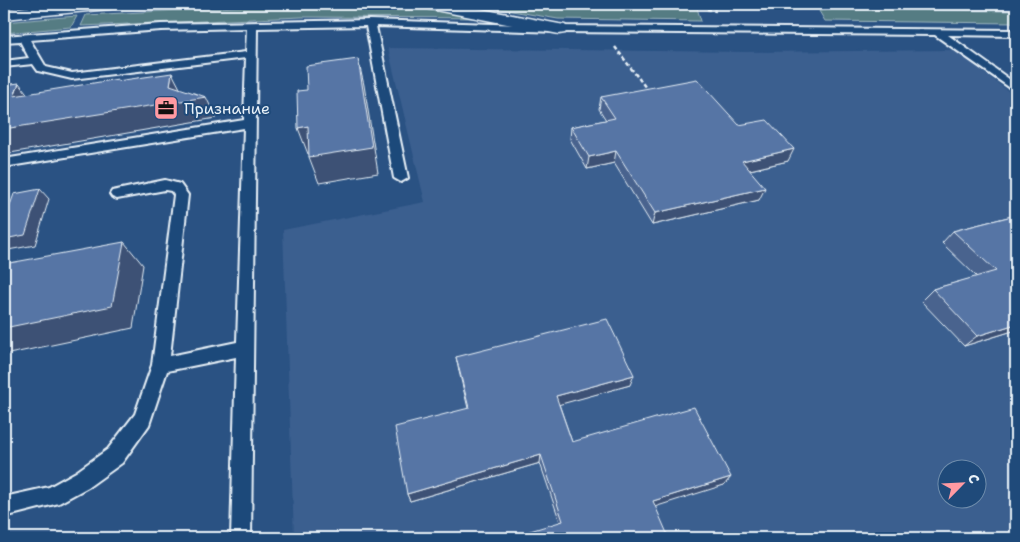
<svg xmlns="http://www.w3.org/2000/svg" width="1020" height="542" viewBox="0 0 1020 542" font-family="'Shantell Sans',sans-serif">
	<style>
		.built { fill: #3b5f8f; fill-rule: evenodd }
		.green { fill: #547c83; stroke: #9eb6be }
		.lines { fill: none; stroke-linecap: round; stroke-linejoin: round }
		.lane-casing { stroke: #e8f1f8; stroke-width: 4 }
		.street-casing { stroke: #e8f1f8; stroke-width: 3 }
		.primary-casing { stroke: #e8f1f8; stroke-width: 3 }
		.path { stroke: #e8f1f8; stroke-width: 2.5; stroke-dasharray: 4 2.5; stroke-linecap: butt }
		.lane { fill: #1f4a7a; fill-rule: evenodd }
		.street { fill: #1f4a7a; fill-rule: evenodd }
		.primary { fill: #1f4a7a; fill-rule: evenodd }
		.wall { fill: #4a648e; stroke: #e8f1f8 }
		.shaded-wall { fill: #3c5174; stroke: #e8f1f8 }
		.building { fill: #5674a5; stroke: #e8f1f8 }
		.labels { text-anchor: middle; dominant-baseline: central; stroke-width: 4; stroke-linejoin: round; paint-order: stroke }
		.far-poi-label { font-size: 16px; fill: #e8f1f8; stroke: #1f4a7a; text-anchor: start }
	</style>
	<rect width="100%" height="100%" fill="#2a5283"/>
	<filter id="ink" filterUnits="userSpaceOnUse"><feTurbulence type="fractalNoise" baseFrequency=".02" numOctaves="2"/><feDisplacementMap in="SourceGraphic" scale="10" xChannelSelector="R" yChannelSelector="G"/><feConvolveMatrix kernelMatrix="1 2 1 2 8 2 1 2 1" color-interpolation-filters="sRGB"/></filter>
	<g filter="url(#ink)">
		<!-- built -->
		<path class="built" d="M 388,48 L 746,52 L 954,50 L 1016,97 L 1016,538 L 294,538 L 283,230 L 425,202 ZM 948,470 L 978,470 L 978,500 L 948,500 Z"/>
		<!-- green -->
		<path class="green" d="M 385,4 L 489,18 L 302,17 L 81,26 L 86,15 L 236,7 Z
			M 483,6 L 697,8 L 701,21 L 558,19 Z
			M 836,9 L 1016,11 L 1016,23 L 825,21 L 819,11 Z
			M 77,16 L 71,27 L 4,33 L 4,22 Z"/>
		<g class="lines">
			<defs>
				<path id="lane" d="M 370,20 L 559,26 L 1016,30 L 1016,36 L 948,35 L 1016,84 L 1016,92 L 935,35 L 559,32 L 376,26 L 408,178 L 401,182 L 394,178 L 366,26 L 257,28 L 251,538 L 231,538 L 236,357 L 167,371 L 149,425 L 122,463 L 90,486 L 59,503 L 4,517 L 4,497 L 49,487 L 76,472 L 108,449 L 135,414 L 152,365 L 174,195 L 171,191 L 165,190 L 117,199 L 112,197 L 110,194 L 112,191 L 165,180 L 180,184 L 188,195 L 170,356 L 237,342 L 244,128 L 4,167 L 4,159 L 244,120 L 246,58 L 72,79 L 38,71 L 33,64 L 4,67 L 4,61 L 29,58 L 20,41 L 4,42 L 4,36 L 161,24 ZM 247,28 L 246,52 L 72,73 L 46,67 L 30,40 L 161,30 Z"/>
				<path id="street" d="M 421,4 L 456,4 L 559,24 L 565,25 L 568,29 L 565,33 L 559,34 L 430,9 L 424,8 Z"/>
				<path id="primary" d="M 57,4 L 118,4 L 115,8 L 109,9 L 4,19 L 4,9 Z"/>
			</defs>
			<!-- lane casing -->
			<use href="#lane" class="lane-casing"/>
			<!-- street casing -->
			<use href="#street" class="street-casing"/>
			<!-- primary casing -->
			<use href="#primary" class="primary-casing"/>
			<!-- path -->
			<path class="path" d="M 707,9 L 716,11
				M 615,47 L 649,92"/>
			<!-- lane -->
			<use href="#lane" class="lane"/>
			<!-- street -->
			<use href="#street" class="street"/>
			<!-- primary -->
			<use href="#primary" class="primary"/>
		</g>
		<!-- wall -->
		<path class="wall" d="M 601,97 L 739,125 L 788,161 L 750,170 L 759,200 L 652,225 L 614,163 L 587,169 L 570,139 L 571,127 L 606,120 L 599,109 Z
			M 1016,215 L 1016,330 L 964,346 L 921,301 L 933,289 L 977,277 L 942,243 L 953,231 Z
			M 456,357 L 630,385 L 559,404 L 572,442 L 731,477 L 724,485 L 560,522 L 540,463 L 410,501 L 407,494 L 468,408 L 458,367 Z"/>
		<!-- shaded-wall -->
		<path class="shaded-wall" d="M 358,59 L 364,85 L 378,173 L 319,183 L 309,157 Z
			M 172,73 L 183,94 L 206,97 L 216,118 L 4,154 L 4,129 L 170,85 Z
			M 19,83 L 36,105 L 14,96 Z
			M 308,126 L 317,153 L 308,154 L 298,128 Z
			M 794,149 L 788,161 L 737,173 L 742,161 Z
			M 616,151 L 614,163 L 587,169 L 589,157 Z
			M 765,188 L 759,200 L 652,225 L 655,213 Z
			M 40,189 L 49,199 L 35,245 L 8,250 L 4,246 L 4,239 Z
			M 124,242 L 143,265 L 133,328 L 4,355 L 4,328 Z
			M 1016,324 L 1016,330 L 964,346 L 977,336 Z
			M 634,375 L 630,385 L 554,406 L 556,396 Z
			M 541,455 L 540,463 L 410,501 L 407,494 Z
			M 731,477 L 724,485 L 648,509 L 653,501 Z"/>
		<!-- building -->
		<path class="building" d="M 358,59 L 372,147 L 309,157 L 308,126 L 298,128 L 297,91 L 307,90 L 306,66 Z
			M 172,73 L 170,85 L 206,97 L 4,129 L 4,85 L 19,83 L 14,96 L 118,79 L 117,81 Z
			M 697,79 L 739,125 L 767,120 L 794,149 L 742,161 L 765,188 L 655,213 L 616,151 L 589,157 L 571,127 L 615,118 L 601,97 Z
			M 40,189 L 25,235 L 4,239 L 4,222 L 14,194 Z
			M 1016,215 L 1016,324 L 977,336 L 933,289 L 996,271 L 953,231 Z
			M 124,242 L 112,306 L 4,328 L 4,264 Z
			M 607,319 L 634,375 L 556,396 L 572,442 L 694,407 L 731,477 L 653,501 L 669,538 L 507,538 L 563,521 L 541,455 L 407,494 L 395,427 L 469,408 L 456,357 Z"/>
	</g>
	<!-- icons -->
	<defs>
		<symbol id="office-square" viewBox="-11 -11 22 22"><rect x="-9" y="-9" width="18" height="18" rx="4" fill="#ff9aa2" stroke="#1f4a7a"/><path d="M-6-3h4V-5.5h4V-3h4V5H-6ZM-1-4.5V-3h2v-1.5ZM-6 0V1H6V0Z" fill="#111"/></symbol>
	</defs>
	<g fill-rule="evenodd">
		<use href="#office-square" x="152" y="94" width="28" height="28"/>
	</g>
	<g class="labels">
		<!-- far-poi labels -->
		<g class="far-poi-label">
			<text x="184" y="108">Признание</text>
		</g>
	</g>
	<!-- margin -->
	<rect width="1020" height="542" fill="none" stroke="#1f4a7a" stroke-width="20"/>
	<rect x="10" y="10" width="1000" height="522" fill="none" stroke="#e8f1f8" stroke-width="2" filter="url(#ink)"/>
	<!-- north arrow -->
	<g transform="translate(962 484) rotate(66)"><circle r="24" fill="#1f4a7a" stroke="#6f8dac"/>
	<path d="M0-4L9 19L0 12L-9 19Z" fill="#ff9aa2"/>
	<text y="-8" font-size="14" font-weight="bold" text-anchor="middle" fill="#e8f1f8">С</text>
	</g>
</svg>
